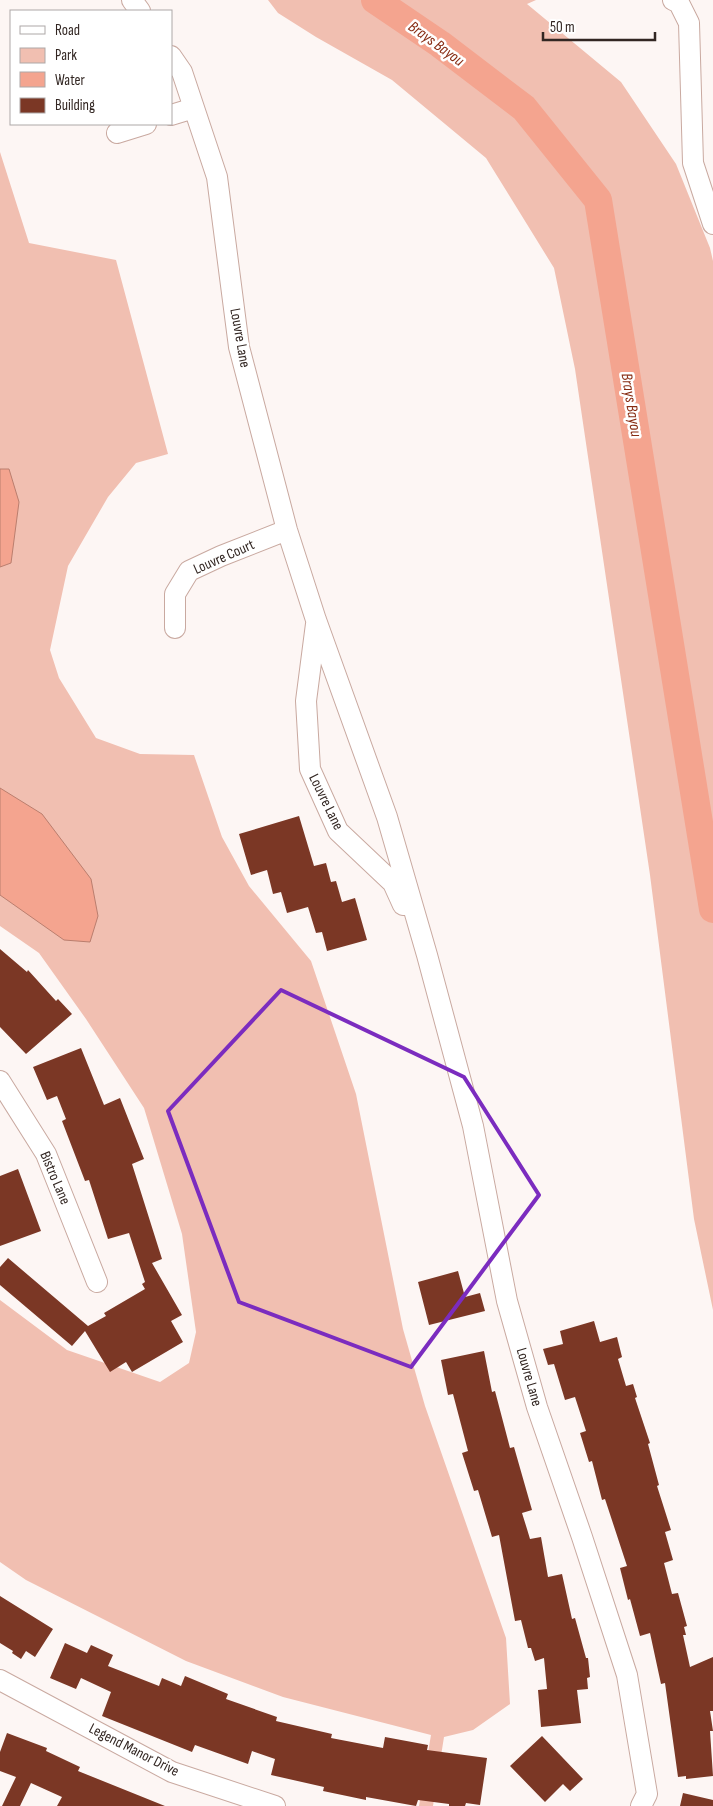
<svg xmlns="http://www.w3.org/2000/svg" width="713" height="1806" viewBox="0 0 713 1806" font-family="'Sofia Sans Condensed',sans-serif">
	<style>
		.green { fill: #f1bfb1 }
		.water { fill: #f4a48f; stroke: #ba7e6e }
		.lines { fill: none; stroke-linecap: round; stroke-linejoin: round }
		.river { stroke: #f4a48f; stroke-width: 28 }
		.building { fill: #7b3725 }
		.minor-casing { stroke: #c9a9a0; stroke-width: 22 }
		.minor { stroke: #fff; stroke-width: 20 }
		.marked { fill: none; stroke: #7b2cbf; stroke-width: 4; stroke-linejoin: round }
		.labels { text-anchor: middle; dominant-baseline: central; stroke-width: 5; stroke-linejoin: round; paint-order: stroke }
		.street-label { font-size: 15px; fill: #322622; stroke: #fff }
		.water-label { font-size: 16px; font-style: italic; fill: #872c13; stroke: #fff }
	</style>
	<rect width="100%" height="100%" fill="#fdf6f4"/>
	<!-- green -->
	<path class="green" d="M 268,0 L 536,0 L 527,4 L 621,82 L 676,164 L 710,248 L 713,261 L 713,1310 L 694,1219 L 650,875 L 575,369 L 554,268 L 486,158 L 392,80 L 316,37 L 278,13 Z
		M 0,152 L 29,243 L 116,260 L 168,454 L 136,463 L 108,497 L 68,566 L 50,650 L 59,678 L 96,738 L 140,754 L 194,755 L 222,837 L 249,886 L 311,961 L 356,1094 L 403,1329 L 425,1406 L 506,1638 L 510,1704 L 473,1730 L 444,1737 L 433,1806 L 419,1806 L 431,1735 L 283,1697 L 186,1661 L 26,1580 L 0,1562 L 0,1300 L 67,1350 L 160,1382 L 189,1363 L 196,1332 L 182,1234 L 144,1108 L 86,1019 L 39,953 L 0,926 Z"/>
	<!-- water -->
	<path class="water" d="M 0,469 L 9,469 L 19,502 L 11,563 L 0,567 Z
		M 0,788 L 42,814 L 91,879 L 98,916 L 90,942 L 64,940 L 0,895 Z"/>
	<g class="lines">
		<!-- river -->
		<path class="river" d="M 375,0 L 440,44 L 524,108 L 598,200 L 713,909"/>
	</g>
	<!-- building -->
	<path class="building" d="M 299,816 L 314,866 L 326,863 L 331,882 L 336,881 L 342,902 L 355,898 L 367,940 L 327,951 L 322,932 L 316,933 L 308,907 L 287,913 L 281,892 L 273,894 L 267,870 L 251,875 L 239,834 Z
		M 0,949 L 27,972 L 28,970 L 56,1001 L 58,999 L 72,1014 L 26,1054 L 0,1027 Z
		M 81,1048 L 104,1105 L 120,1098 L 144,1159 L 132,1164 L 162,1259 L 152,1263 L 182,1315 L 171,1321 L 183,1342 L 132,1372 L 126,1362 L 110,1372 L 85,1331 L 72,1346 L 0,1285 L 0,1267 L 8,1258 L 88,1326 L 106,1316 L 104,1313 L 145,1289 L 142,1284 L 145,1282 L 129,1233 L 108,1239 L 89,1180 L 85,1181 L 62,1121 L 66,1119 L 57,1096 L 47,1100 L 33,1067 Z
		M 18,1169 L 41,1231 L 0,1246 L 0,1176 Z
		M 458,1271 L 465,1297 L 480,1293 L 485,1311 L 429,1325 L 418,1282 Z
		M 594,1321 L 600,1342 L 617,1337 L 622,1357 L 618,1359 L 626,1386 L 633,1384 L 637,1397 L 635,1398 L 650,1443 L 648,1444 L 659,1485 L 657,1486 L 671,1530 L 665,1532 L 673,1560 L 664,1563 L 672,1594 L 678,1593 L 687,1626 L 684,1627 L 686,1635 L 683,1635 L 690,1667 L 713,1657 L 713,1711 L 710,1711 L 713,1731 L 710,1731 L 713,1776 L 686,1779 L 686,1776 L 678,1777 L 665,1683 L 661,1684 L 650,1633 L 640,1636 L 630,1599 L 628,1600 L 620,1568 L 627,1566 L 605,1499 L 602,1500 L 592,1461 L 589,1462 L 580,1433 L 586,1431 L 575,1397 L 565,1400 L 554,1364 L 548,1365 L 543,1349 L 563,1344 L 560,1331 Z
		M 484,1351 L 492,1392 L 495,1391 L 510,1448 L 514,1447 L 532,1510 L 522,1513 L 527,1529 L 530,1539 L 541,1537 L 548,1577 L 562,1574 L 572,1619 L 575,1618 L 586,1658 L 588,1658 L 590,1677 L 587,1678 L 588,1689 L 577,1690 L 581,1723 L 541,1727 L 538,1690 L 547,1689 L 544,1658 L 535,1661 L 531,1648 L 528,1648 L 521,1620 L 515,1621 L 499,1535 L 492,1537 L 478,1490 L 474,1491 L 462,1453 L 468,1451 L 453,1394 L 448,1395 L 441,1360 Z
		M 0,1596 L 53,1629 L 35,1657 L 26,1651 L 21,1659 L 12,1653 L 13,1651 L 0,1643 Z
		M 65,1643 L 87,1653 L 91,1645 L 113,1655 L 108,1666 L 159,1686 L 162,1678 L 181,1686 L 185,1676 L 228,1694 L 226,1699 L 277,1717 L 276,1721 L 332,1734 L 331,1738 L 383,1748 L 385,1737 L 428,1745 L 427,1750 L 487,1758 L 480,1805 L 466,1803 L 465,1806 L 449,1806 L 449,1804 L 418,1800 L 416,1806 L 366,1797 L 366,1800 L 323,1791 L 324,1787 L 271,1775 L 275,1759 L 252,1751 L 248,1764 L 195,1745 L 192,1752 L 102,1716 L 111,1692 L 81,1678 L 76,1689 L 50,1678 Z
		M 7,1733 L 47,1748 L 46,1751 L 80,1767 L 78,1771 L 165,1806 L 57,1806 L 62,1797 L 31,1783 L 20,1806 L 2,1806 L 16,1777 L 0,1771 L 0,1752 Z
		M 542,1736 L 583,1779 L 570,1791 L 563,1784 L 545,1802 L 510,1766 Z
		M 683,1793 L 713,1800 L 713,1806 L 680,1806 Z"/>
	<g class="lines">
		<defs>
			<path id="minor" d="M 132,0 L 140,11
				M 673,0 L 679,3 L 689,23 L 693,163 L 713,224
				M 171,56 L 182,72 L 217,177 L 239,347 L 287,530 L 316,620 L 387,817 L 427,955 L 473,1126 L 507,1301 L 537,1407 L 582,1537 L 627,1675 L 647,1794 L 641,1806
				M 171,115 L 194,108
				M 117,133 L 146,124
				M 316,624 L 306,701 L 310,769 L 338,831 L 393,883 L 403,905
				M 175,628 L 175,594 L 189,571 L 221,556 L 287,530
				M 0,1081 L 46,1154 L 97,1282
				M 0,1680 L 172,1772 L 275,1806"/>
		</defs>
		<!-- minor casing -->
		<use href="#minor" class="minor-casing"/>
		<!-- minor -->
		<use href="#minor" class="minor"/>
	</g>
	<!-- marked area -->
	<path class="marked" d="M 281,990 L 464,1077 L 539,1195 L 411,1367 L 239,1302 L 168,1111 Z"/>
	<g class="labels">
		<!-- street labels -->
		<g class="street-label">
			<text transform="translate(240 338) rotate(80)">Louvre Lane</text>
			<text transform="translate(224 557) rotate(-24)">Louvre Court</text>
			<text transform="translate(326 802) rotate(64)">Louvre Lane</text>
			<text transform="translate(55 1178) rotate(67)">Bistro Lane</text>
			<text transform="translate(529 1377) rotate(74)">Louvre Lane</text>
			<text transform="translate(134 1750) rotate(27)">Legend Manor Drive</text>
		</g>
		<!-- water labels -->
		<g class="water-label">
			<text transform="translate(436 44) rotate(36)">Brays Bayou</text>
			<text transform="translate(631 405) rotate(81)">Brays Bayou</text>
		</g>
	</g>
	<!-- legend -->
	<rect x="10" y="10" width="162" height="115" fill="#ffffff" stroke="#ada8a7"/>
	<rect x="20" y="26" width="25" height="8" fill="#ffffff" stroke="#ada8a7"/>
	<text x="55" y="35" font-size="15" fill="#322622">Road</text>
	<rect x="20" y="48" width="25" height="15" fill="#f1bfb1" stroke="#ada8a7"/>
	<text x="55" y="60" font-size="15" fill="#322622">Park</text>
	<rect x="20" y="72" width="25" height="15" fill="#f4a48f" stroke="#ada8a7"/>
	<text x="55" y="85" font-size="15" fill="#322622">Water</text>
	<rect x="20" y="98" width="25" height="15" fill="#7b3725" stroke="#ada8a7"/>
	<text x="55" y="110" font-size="15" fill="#322622">Building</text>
	<!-- scale -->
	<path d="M543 32v8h112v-8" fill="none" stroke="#322622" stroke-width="2.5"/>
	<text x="550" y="32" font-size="15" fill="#322622" stroke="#ffffff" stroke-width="4" paint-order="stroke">50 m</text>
</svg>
